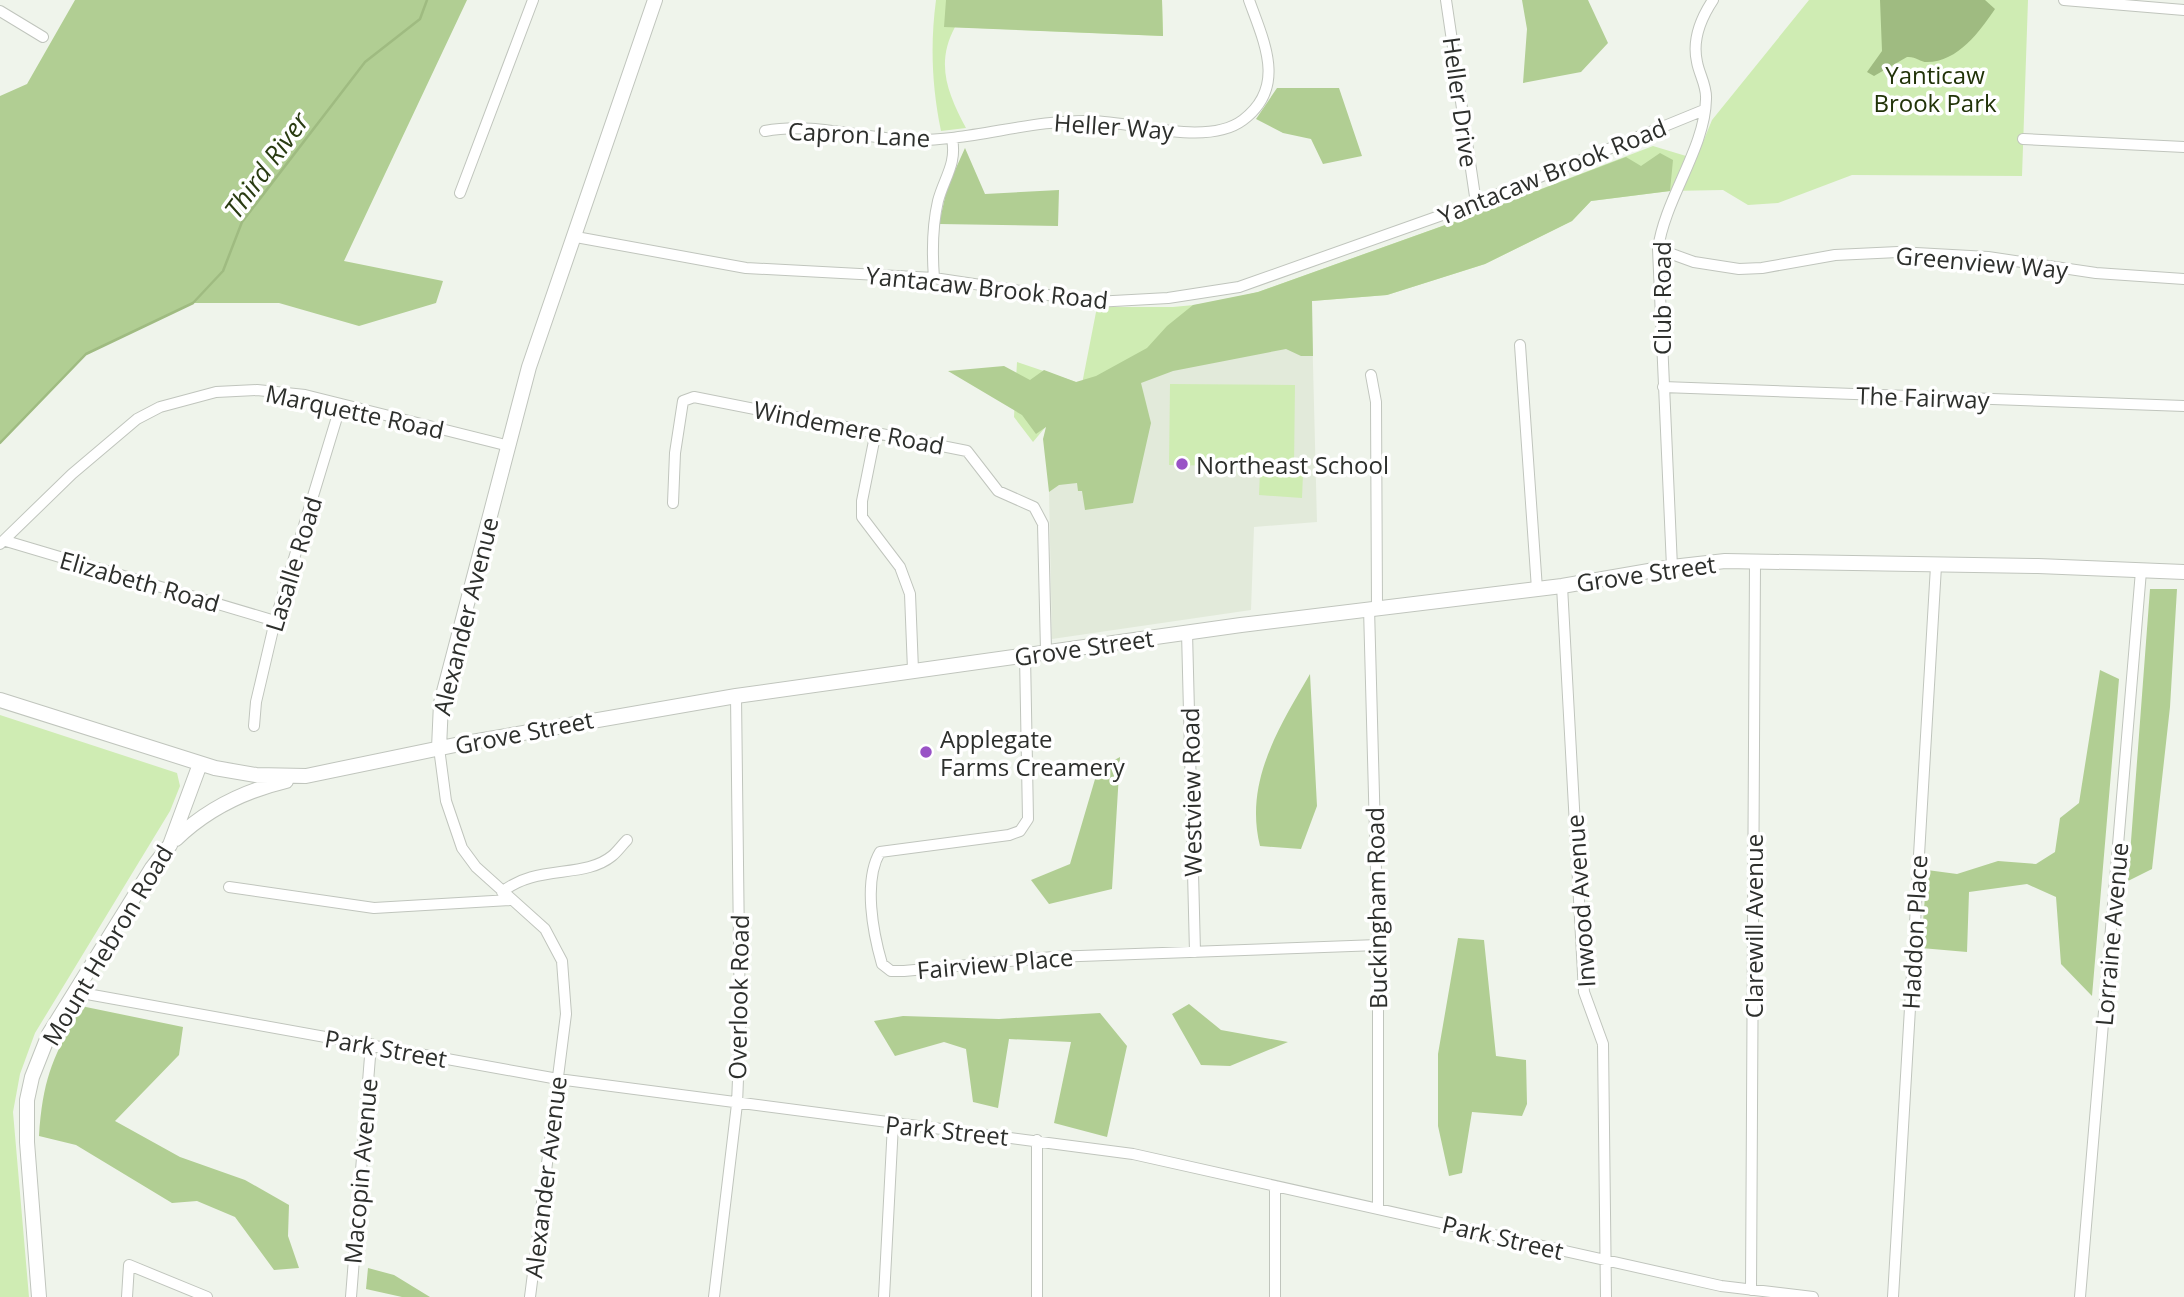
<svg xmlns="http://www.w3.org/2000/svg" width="2184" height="1297" viewBox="0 0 2184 1297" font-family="'Open Sans',sans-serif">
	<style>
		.built { fill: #e2eada }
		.green { fill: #cfecb3 }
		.forest { fill: #b1ce93 }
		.water { fill: #9fbb81 }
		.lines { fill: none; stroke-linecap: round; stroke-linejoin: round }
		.stream { stroke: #9fbb81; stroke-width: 2.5 }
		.street-casing { stroke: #c0c5bd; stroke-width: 12 }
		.secondary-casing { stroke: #c0c5bd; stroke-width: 16 }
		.street { stroke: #fff; stroke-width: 10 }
		.secondary { stroke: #fff; stroke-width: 14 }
		.poi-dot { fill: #9953c6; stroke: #fff; stroke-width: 2.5 }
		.labels { text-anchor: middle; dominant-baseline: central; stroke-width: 7; stroke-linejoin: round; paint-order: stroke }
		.park-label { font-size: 24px; fill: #213308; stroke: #fff }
		.street-label { font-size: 24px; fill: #2d2f2c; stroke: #fff }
		.poi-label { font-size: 24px; fill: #2d2f2c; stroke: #fff; text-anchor: start }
		.water-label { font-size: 26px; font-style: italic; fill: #293b11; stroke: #fff }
	</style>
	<rect width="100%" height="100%" fill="#eff4eb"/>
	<!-- built -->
	<path class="built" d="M 1312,326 L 1317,522 L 1254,527 L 1251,610 L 1052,639 L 1049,492 L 1130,372 Z"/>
	<!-- green -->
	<path class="green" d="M 936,0 L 1162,0 L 1163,36 L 955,27 C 935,64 948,94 966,128 L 941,131 C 932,87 930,45 936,0 Z
		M 1809,0 L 2028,0 L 2022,176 L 1852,175 L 1778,203 L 1748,205 L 1723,190 L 1670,191 L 1591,201 L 1572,221 L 1485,264 L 1387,295 L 1312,301 L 1130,372 L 1048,424 L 1033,442 L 1014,417 L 1017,362 L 1082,384 L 1097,307 L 1173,307 L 1215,303 L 1258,292 L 1476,214 L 1653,146 L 1696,159 L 1712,120 Z
		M 1170,384 L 1295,385 L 1294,467 L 1169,465 Z
		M 1260,471 L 1303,474 L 1302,498 L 1259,495 Z
		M 0,715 L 177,773 L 180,786 L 170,811 L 35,1033 L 20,1074 L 13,1112 L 29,1297 L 0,1297 Z"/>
	<!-- forest -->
	<path class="forest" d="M 75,0 L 467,0 L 344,261 L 443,281 L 436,303 L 359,326 L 279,303 L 193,303 L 86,354 L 0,443 L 0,96 L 27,84 Z
		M 946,0 L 1162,0 L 1163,36 L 944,27 Z
		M 1522,0 L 1588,0 L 1608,43 L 1581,72 L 1523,83 L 1527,29 Z
		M 1277,88 L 1339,88 L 1362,156 L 1323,164 L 1311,139 L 1283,133 L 1256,119 Z
		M 965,148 L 985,194 L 1059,190 L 1058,226 L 939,224 L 947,188 Z
		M 1660,153 L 1673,160 L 1670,191 L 1591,201 L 1572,221 L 1485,264 L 1387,295 L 1312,301 L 1313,356 L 1301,356 L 1286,349 L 1173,371 L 1141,383 L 1151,423 L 1133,503 L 1085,510 L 1082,491 L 1078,491 L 1077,483 L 1059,485 L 1049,492 L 1043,439 L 1046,427 L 1036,434 L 1022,415 L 948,371 L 1004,366 L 1030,380 L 1044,370 L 1076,382 L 1096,376 L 1147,348 L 1167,326 L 1193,305 L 1258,292 L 1476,214 L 1626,157 L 1641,166 Z
		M 2150,589 L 2177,589 L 2170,707 L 2152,869 L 2128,881 Z
		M 2100,670 L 2119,679 L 2092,996 L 2061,964 L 2056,897 L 2027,884 L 1969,892 L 1967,952 L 1921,948 L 1927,870 L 1957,874 L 1998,861 L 2036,864 L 2055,852 L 2060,818 L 2079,803 Z
		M 1310,674 L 1317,806 L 1301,849 L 1260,846 C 1244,782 1279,727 1310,674 Z
		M 1120,757 L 1112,889 L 1049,904 L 1031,880 L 1070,864 L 1098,769 Z
		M 1458,938 L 1484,940 L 1496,1056 L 1526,1060 L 1527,1104 L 1522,1116 L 1472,1112 L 1462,1173 L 1449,1176 L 1438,1126 L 1438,1054 Z
		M 1189,1004 L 1221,1030 L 1288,1042 L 1230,1066 L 1201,1065 L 1172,1014 Z
		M 81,1006 L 183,1027 L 179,1055 L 115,1121 L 180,1157 L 245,1180 L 289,1205 L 288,1236 L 299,1268 L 274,1270 L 235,1217 L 197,1201 L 172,1203 L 76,1145 L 39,1136 C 43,1077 53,1058 81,1006 Z
		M 1100,1013 L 1127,1046 L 1107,1137 L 1054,1123 L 1071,1042 L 1009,1039 L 998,1108 L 973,1102 L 966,1049 L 944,1042 L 895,1056 L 874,1021 L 903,1016 L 999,1019 Z
		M 368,1268 L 394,1275 L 430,1297 L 402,1297 L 366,1289 Z"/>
	<!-- water -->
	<path class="water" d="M 1880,0 L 1985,0 L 1995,9 C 1980,31 1958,62 1927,62 C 1920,62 1915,56 1907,57 L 1874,76 L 1867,72 L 1882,51 Z"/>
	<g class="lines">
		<!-- stream -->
		<path class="stream" d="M 0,443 L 86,354 L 193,303 L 223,271 L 242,222 L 365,62 L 420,19 L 427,0"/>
		<defs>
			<path id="street" d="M 1446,0 L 1476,203
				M 2064,0 L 2184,10
				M 0,11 L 43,37
				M 765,131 C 812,122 861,138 908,140 C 971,142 1029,119 1092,121 C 1135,122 1207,147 1243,120 C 1287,87 1264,42 1249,0
				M 2023,139 L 2184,147
				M 460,193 L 533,0
				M 576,237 L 746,268 L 934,278 L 1095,302 L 1168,298 L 1239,287 L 1476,203 L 1704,110
				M 1658,249 L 1694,262 L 1739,269 L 1762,268 L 1835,255 L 1898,252 L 1988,257 L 2096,273 L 2184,279
				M 934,278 C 932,252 932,227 938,201 C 944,178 957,164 952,139
				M 1520,345 L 1537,589
				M 1371,375 L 1376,402 L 1377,607
				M 1663,387 L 2184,406
				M 876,431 L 862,501 L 862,517 L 900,567 L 910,594 L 913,670
				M 673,503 L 675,453 L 683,401 L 694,397 L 967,451 L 998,491 L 1034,507 L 1043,524 L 1046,651
				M 6,541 L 275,621
				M 0,544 L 72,474 L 137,419 L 160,407 L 216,392 L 257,390 L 305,395 L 509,446
				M 1672,567 L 1658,249 C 1665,198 1705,149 1706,99 C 1707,86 1699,74 1697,62 C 1692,40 1701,18 1713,0
				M 1562,586 L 1584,992 L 1603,1044 L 1606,1297
				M 1369,608 L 1378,945 L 1378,1209
				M 1187,632 L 1195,952
				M 1025,655 L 1028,819 L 1020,831 L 1009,835 L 880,852 C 863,881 873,933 882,964 L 891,971 L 904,971 L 1053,957 L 1378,945
				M 254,726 L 256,702 L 275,621 L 341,404
				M 439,748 L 446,801 L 462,848 L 476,867 L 545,929 L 562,961 L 566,1014 L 530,1297
				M 229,887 L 374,908 L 510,900
				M 502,892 C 536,864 584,879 612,856 C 617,852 622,845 627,840
				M 76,992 L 558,1079 L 1133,1154 L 1721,1286 L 1813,1297
				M 1751,1290 L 1755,563
				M 127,1297 L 129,1265 L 207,1297
				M 351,1297 L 371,1044
				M 714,1297 L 737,1104 L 740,1029 L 736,696
				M 884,1297 L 893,1124
				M 1037,1297 L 1037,1140
				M 1275,1297 L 1275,1186
				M 1893,1297 L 1936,566
				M 2080,1297 L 2141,571"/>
			<path id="secondary" d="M 0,700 L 215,768 L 256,775 L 306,776 L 460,744 L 736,696 L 1241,625 L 1562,586 L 1672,567 L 1725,561 L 2038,566 L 2184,572
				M 439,748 L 441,703 L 529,367 L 655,0
				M 176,839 C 207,809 244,791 286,781
				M 39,1297 L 27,1142 L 27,1100 L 32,1077 L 49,1034 L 152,868 L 170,845 L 200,764"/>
		</defs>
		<!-- street casing -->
		<use href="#street" class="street-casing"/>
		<!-- secondary casing -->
		<use href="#secondary" class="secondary-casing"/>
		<!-- street -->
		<use href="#street" class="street"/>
		<!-- secondary -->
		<use href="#secondary" class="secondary"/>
	</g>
	<!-- markers -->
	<g class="poi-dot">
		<circle cx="1182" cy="464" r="7"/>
		<circle cx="926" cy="752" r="7"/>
	</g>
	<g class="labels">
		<!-- park labels -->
		<g class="park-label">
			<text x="1935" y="74">Yanticaw<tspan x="1935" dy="28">Brook Park</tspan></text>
		</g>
		<!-- street labels -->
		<g class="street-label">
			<text transform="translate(1461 102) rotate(82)">Heller Drive</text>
			<text transform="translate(1114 126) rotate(4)">Heller Way</text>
			<text transform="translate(859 134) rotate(3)">Capron Lane</text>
			<text transform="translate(1552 171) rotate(-22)">Yantacaw Brook Road</text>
			<text transform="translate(1982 262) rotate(5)">Greenview Way</text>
			<text transform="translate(987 287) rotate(6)">Yantacaw Brook Road</text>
			<text transform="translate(1661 298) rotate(-90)">Club Road</text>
			<text transform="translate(1923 397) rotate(2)">The Fairway</text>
			<text transform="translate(355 411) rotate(12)">Marquette Road</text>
			<text transform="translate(849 427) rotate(11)">Windemere Road</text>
			<text transform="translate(293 564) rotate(-73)">Lasalle Road</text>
			<text transform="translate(1646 573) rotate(-8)">Grove Street</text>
			<text transform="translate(140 581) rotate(16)">Elizabeth Road</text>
			<text transform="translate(465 616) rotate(-76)">Alexander Avenue</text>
			<text transform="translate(1084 647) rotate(-8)">Grove Street</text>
			<text transform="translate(524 732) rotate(-11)">Grove Street</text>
			<text transform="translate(1191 792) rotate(-91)">Westview Road</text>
			<text transform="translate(1580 901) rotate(-94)">Inwood Avenue</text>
			<text transform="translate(1376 908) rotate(-91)">Buckingham Road</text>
			<text transform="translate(1753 926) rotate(-90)">Clarewill Avenue</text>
			<text transform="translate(1914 932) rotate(-87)">Haddon Place</text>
			<text transform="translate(2111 934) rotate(-85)">Lorraine Avenue</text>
			<text transform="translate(107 945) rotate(-59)">Mount Hebron Road</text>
			<text transform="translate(995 963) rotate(-5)">Fairview Place</text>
			<text transform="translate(738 997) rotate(-89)">Overlook Road</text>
			<text transform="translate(386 1048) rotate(10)">Park Street</text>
			<text transform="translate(947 1130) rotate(6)">Park Street</text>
			<text transform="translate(360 1171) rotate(-85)">Macopin Avenue</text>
			<text transform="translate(545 1177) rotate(-83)">Alexander Avenue</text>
			<text transform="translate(1503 1237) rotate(13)">Park Street</text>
		</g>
		<!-- poi labels -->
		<g class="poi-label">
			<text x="1196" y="464">Northeast School</text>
			<text x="940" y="738">Applegate<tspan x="940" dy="28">Farms Creamery</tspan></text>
		</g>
		<!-- water labels -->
		<g class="water-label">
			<text transform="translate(266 165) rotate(-54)">Third River</text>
		</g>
	</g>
</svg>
